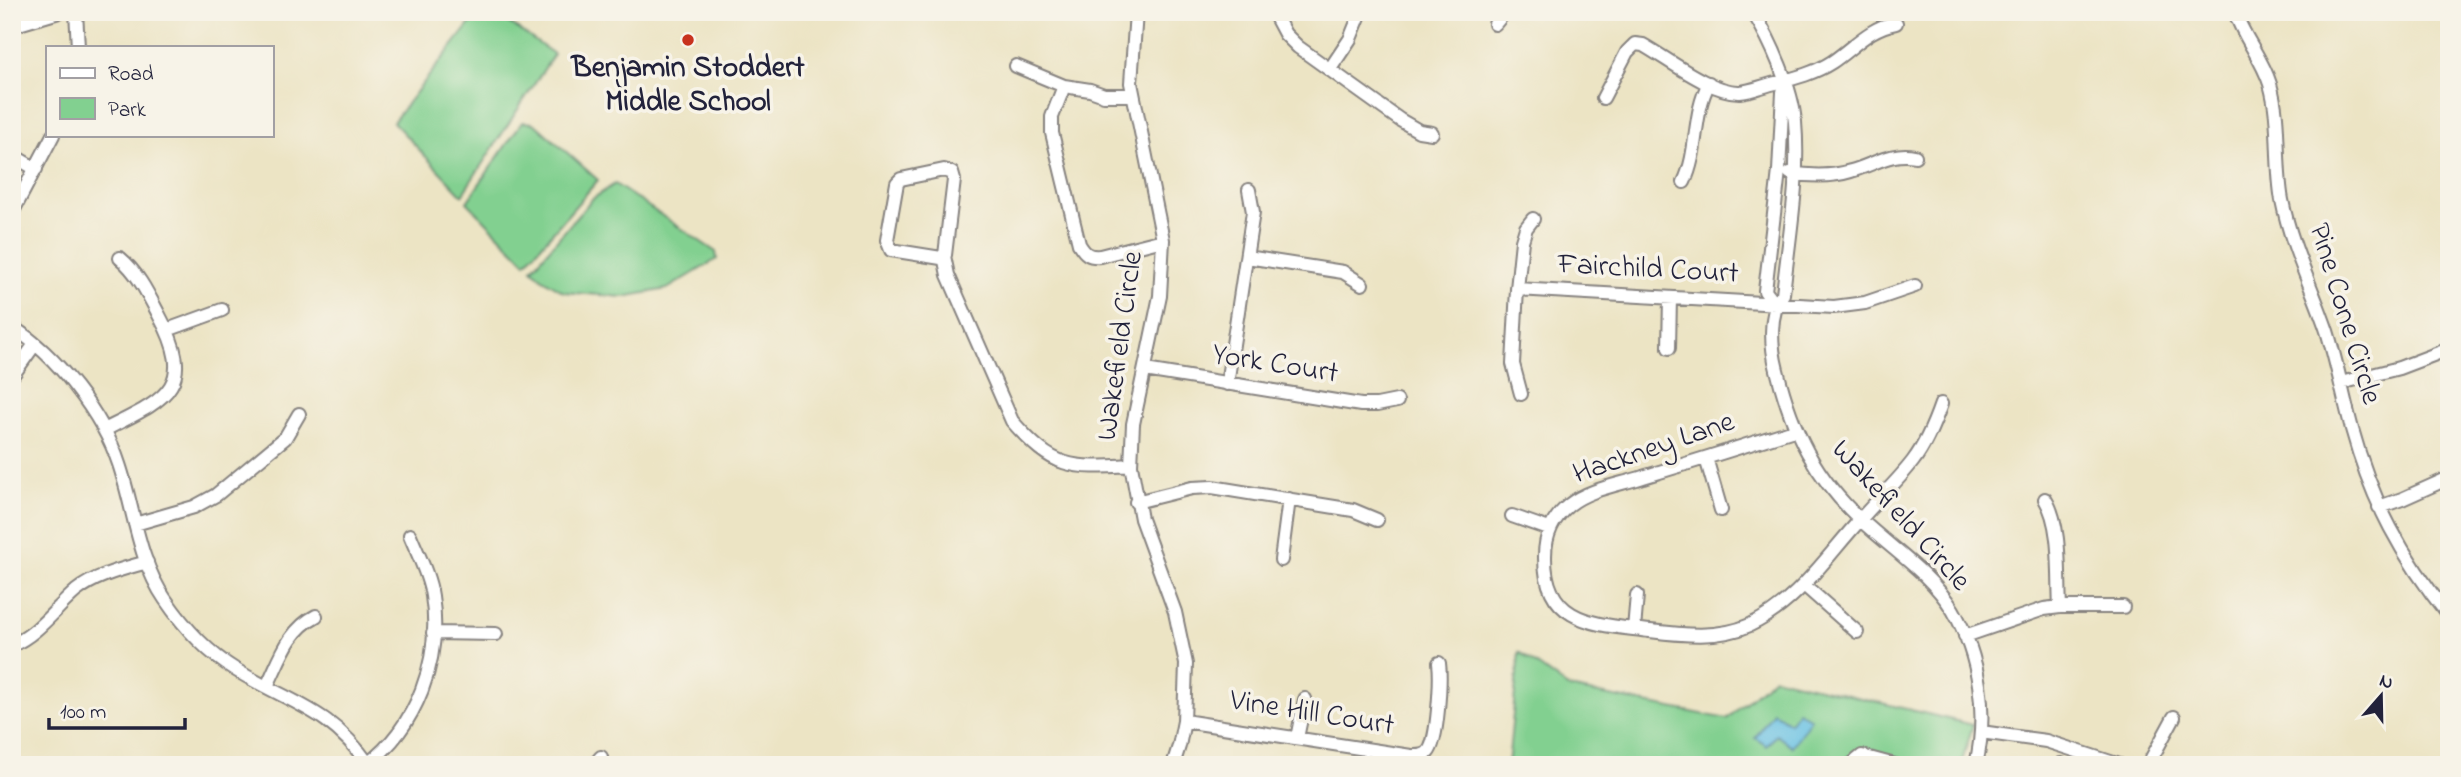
<svg xmlns="http://www.w3.org/2000/svg" width="2461" height="777" viewBox="0 0 2461 777" font-family="'Indie Flower',sans-serif">
	<style>
		.green { fill: #82d090; stroke: #527966; stroke-width: 2 }
		.water { fill: #66c1e4; stroke: #447290; stroke-width: 2 }
		.lines { fill: none; stroke-linecap: round; stroke-linejoin: round }
		.minor-casing { stroke: #878380; stroke-width: 16 }
		.minor { stroke: #fff; stroke-width: 12 }
		.poi-dot { fill: #c8321e; stroke: #f7f3e8; stroke-width: 2.5 }
		.labels { text-anchor: middle; dominant-baseline: central; stroke-width: 7; stroke-linejoin: round; paint-order: stroke }
		.poi-label { font-size: 30px; font-weight: bold; fill: #22223b; stroke: #f7f3e8 }
		.street-label { font-size: 30px; fill: #22223b; stroke: #f7f3e8 }
	</style>
	<rect width="100%" height="100%" fill="#f7f3e8"/>
	<filter id="ink" filterUnits="userSpaceOnUse"><feTurbulence type="fractalNoise" baseFrequency=".0143" numOctaves="2"/><feDisplacementMap in="SourceGraphic" scale="14" xChannelSelector="R" yChannelSelector="G"/><feConvolveMatrix kernelMatrix="1 2 1 2 8 2 1 2 1" color-interpolation-filters="sRGB"/></filter>
	<filter id="wash" filterUnits="userSpaceOnUse"><feTurbulence type="fractalNoise" baseFrequency=".00686" numOctaves="4" result="noise"/><feDisplacementMap in="SourceGraphic" scale="28" xChannelSelector="R" yChannelSelector="G"/><feGaussianBlur stdDeviation="1.57" result="paint"/><feColorMatrix in="noise" values="0 0 0 0 0 0 0 0 0 0 0 0 0 0 0 0 0 1.4 0 .05"/><feComposite in="paint" operator="in"/></filter>
	<g filter="url(#wash)">
		<rect width="100%" height="100%" fill="#ece4c4"/>
		<!-- green -->
		<path class="green" d="M 479,12 L 493,12 L 554,54 L 462,195 L 393,122 Z
			M 522,122 L 534,123 L 598,180 L 526,263 L 467,202 Z
			M 615,184 L 716,252 L 717,259 L 667,289 L 623,297 L 564,292 L 543,279 L 532,269 L 592,199 Z
			M 1519,652 L 1569,688 L 1727,719 L 1774,677 L 1973,725 L 1961,765 L 1508,765 Z"/>
		<!-- water -->
		<path class="water" d="M 1798,711 L 1811,719 L 1792,746 L 1776,735 L 1767,746 L 1755,738 L 1773,712 L 1790,723 Z"/>
	</g>
	<g filter="url(#ink)">
		<g class="lines">
			<defs>
				<path id="minor" d="M 76,12 L 78,47
					M 1136,12 L 1131,83 L 1163,240 L 1160,296 L 1133,424 L 1131,465 L 1141,519 L 1175,612 L 1186,664 L 1184,721 L 1179,746 L 1173,765
					M 1753,12 C 1771,41 1792,88 1795,122 C 1800,179 1789,237 1783,294 C 1768,313 1771,347 1777,370 C 1792,431 1815,478 1862,521 C 1893,550 1930,573 1953,610 C 1980,657 1988,713 1976,765
					M 2235,12 C 2243,37 2262,58 2270,84 C 2281,121 2275,162 2282,200 C 2291,246 2312,287 2327,331 C 2337,363 2343,396 2352,429 C 2372,502 2402,557 2449,616
					M 1277,19 L 1285,34 L 1298,47 L 1400,120 L 1419,131 L 1432,133
					M 1495,24 L 1505,12
					M 12,26 L 59,12
					M 1016,66 L 1064,86 L 1090,90 L 1104,95 L 1132,95
					M 1330,69 L 1350,39 L 1361,12
					M 1064,86 L 1052,117 L 1052,133 L 1079,244 C 1085,254 1089,257 1100,256 L 1163,240
					M 1603,98 L 1627,52 L 1635,44 L 1643,45 C 1668,59 1711,93 1740,92 C 1752,91 1765,85 1776,83 C 1796,78 1815,73 1832,62 C 1853,48 1870,27 1896,23
					M 12,155 L 36,169
					M 944,170 L 952,173 L 954,180 L 945,255 L 941,258 L 891,250 L 887,240 L 897,183 L 901,179 Z
					M 1790,173 C 1809,176 1832,177 1851,171 C 1873,165 1892,151 1915,156
					M 1684,182 C 1699,151 1692,115 1709,83
					M 12,213 L 53,135
					M 944,256 L 948,275 L 1012,421 C 1054,469 1070,469 1131,465
					M 1247,257 L 1343,272 L 1362,284
					M 1517,289 L 1834,307 L 1865,303 L 1915,286
					M 1775,304 L 1765,291 L 1779,171 L 1783,92
					M 12,327 C 56,354 103,415 119,464 C 134,508 138,560 165,599 C 184,627 208,653 236,670 C 291,704 329,708 369,765
					M 167,330 L 222,310
					M 1669,348 L 1670,298
					M 1145,370 L 1361,405 L 1377,405 L 1397,401
					M 12,376 L 35,344
					M 2341,383 L 2399,368 L 2449,349
					M 1227,384 L 1253,212 L 1249,190
					M 1521,394 L 1513,364 L 1517,289 L 1522,241 L 1526,228 L 1533,219
					M 104,430 C 164,400 199,388 159,315 C 148,294 138,273 120,258
					M 1794,430 C 1744,446 1693,462 1643,477 C 1619,485 1589,489 1569,505 C 1553,518 1545,536 1545,556 C 1544,626 1599,624 1650,631 C 1683,635 1719,639 1750,625 C 1797,603 1826,557 1860,520 C 1877,500 1897,482 1913,461 C 1926,444 1934,424 1941,404
					M 1706,458 L 1721,510
					M 2045,499 C 2062,526 2058,575 2060,607
					M 1136,502 L 1192,488 L 1212,487 L 1353,510 L 1377,520
					M 2379,507 L 2402,499 L 2449,478
					M 1512,516 L 1549,529
					M 135,524 L 194,507 L 216,495 L 285,438 L 299,414
					M 1281,560 L 1289,499
					M 1804,585 L 1857,632
					M 1634,629 L 1637,595
					M 433,633 L 496,634
					M 1965,636 L 2044,609 L 2060,607 L 2123,607
					M 12,645 C 38,634 55,609 76,591 C 96,575 123,569 147,562
					M 267,686 C 280,660 288,630 316,616
					M 1184,721 L 1411,756 C 1417,756 1423,757 1428,752 C 1438,742 1441,678 1439,663
					M 1981,732 L 2046,741 L 2120,765
					M 1297,738 L 1305,699
					M 2061,764 L 2062,765
					M 366,765 C 417,727 442,659 432,596 C 429,575 418,555 410,535
					M 594,765 L 601,757
					M 1851,765 L 1862,756 L 1895,765
					M 2148,765 L 2174,717"/>
			</defs>
			<!-- minor casing -->
			<use href="#minor" class="minor-casing"/>
			<!-- minor -->
			<use href="#minor" class="minor"/>
		</g>
	</g>
	<!-- markers -->
	<circle class="poi-dot" cx="688" cy="40" r="7"/>
	<g class="labels">
		<!-- poi labels -->
		<g class="poi-label">
			<text x="688" y="69">Benjamin Stoddert<tspan x="688" dy="34">Middle School</tspan></text>
		</g>
		<!-- street labels -->
		<g class="street-label">
			<text transform="translate(1648 270) rotate(3)">Fairchild Court</text>
			<text transform="translate(2344 314) rotate(73)">Pine Cone Circle</text>
			<text transform="translate(1121 346) rotate(-82)">Wakefield Circle</text>
			<text transform="translate(1275 365) rotate(9)">York Court</text>
			<text transform="translate(1654 449) rotate(-19)">Hackney Lane</text>
			<text transform="translate(1900 516) rotate(48)">Wakefield Circle</text>
			<text transform="translate(1312 714) rotate(9)">Vine Hill Court</text>
		</g>
	</g>
	<!-- margin -->
	<rect width="2461" height="777" fill="none" stroke="#f7f3e8" stroke-width="42"/>
	<!-- legend -->
	<rect x="46" y="46" width="228" height="91" fill="#f7f3e8" stroke="#a29fa3" stroke-width="2"/>
	<rect x="60" y="68" width="35" height="10" fill="#ffffff" stroke="#a29fa3" stroke-width="2"/>
	<text x="108" y="80" font-size="21" fill="#22223b">Road</text>
	<rect x="60" y="98" width="35" height="21" fill="#82d090" stroke="#a29fa3" stroke-width="2"/>
	<text x="108" y="116" font-size="21" fill="#22223b">Park</text>
	<!-- north arrow -->
	<g transform="translate(2381 696) rotate(20)" stroke="#f7f3e8" stroke-width="5" paint-order="stroke">
	<path d="M0-5L12 26L0 18L-12 26Z" fill="#22223b"/>
	<text y="-10" font-size="19" font-weight="bold" text-anchor="middle" fill="#22223b">N</text>
	</g>
	<!-- scale -->
	<path d="M49 718v10h136v-10" fill="none" stroke="#22223b" stroke-width="3.5"/>
	<text x="60" y="718" font-size="21" fill="#22223b" stroke="#f7f3e8" stroke-width="5" paint-order="stroke">100 m</text>
</svg>
